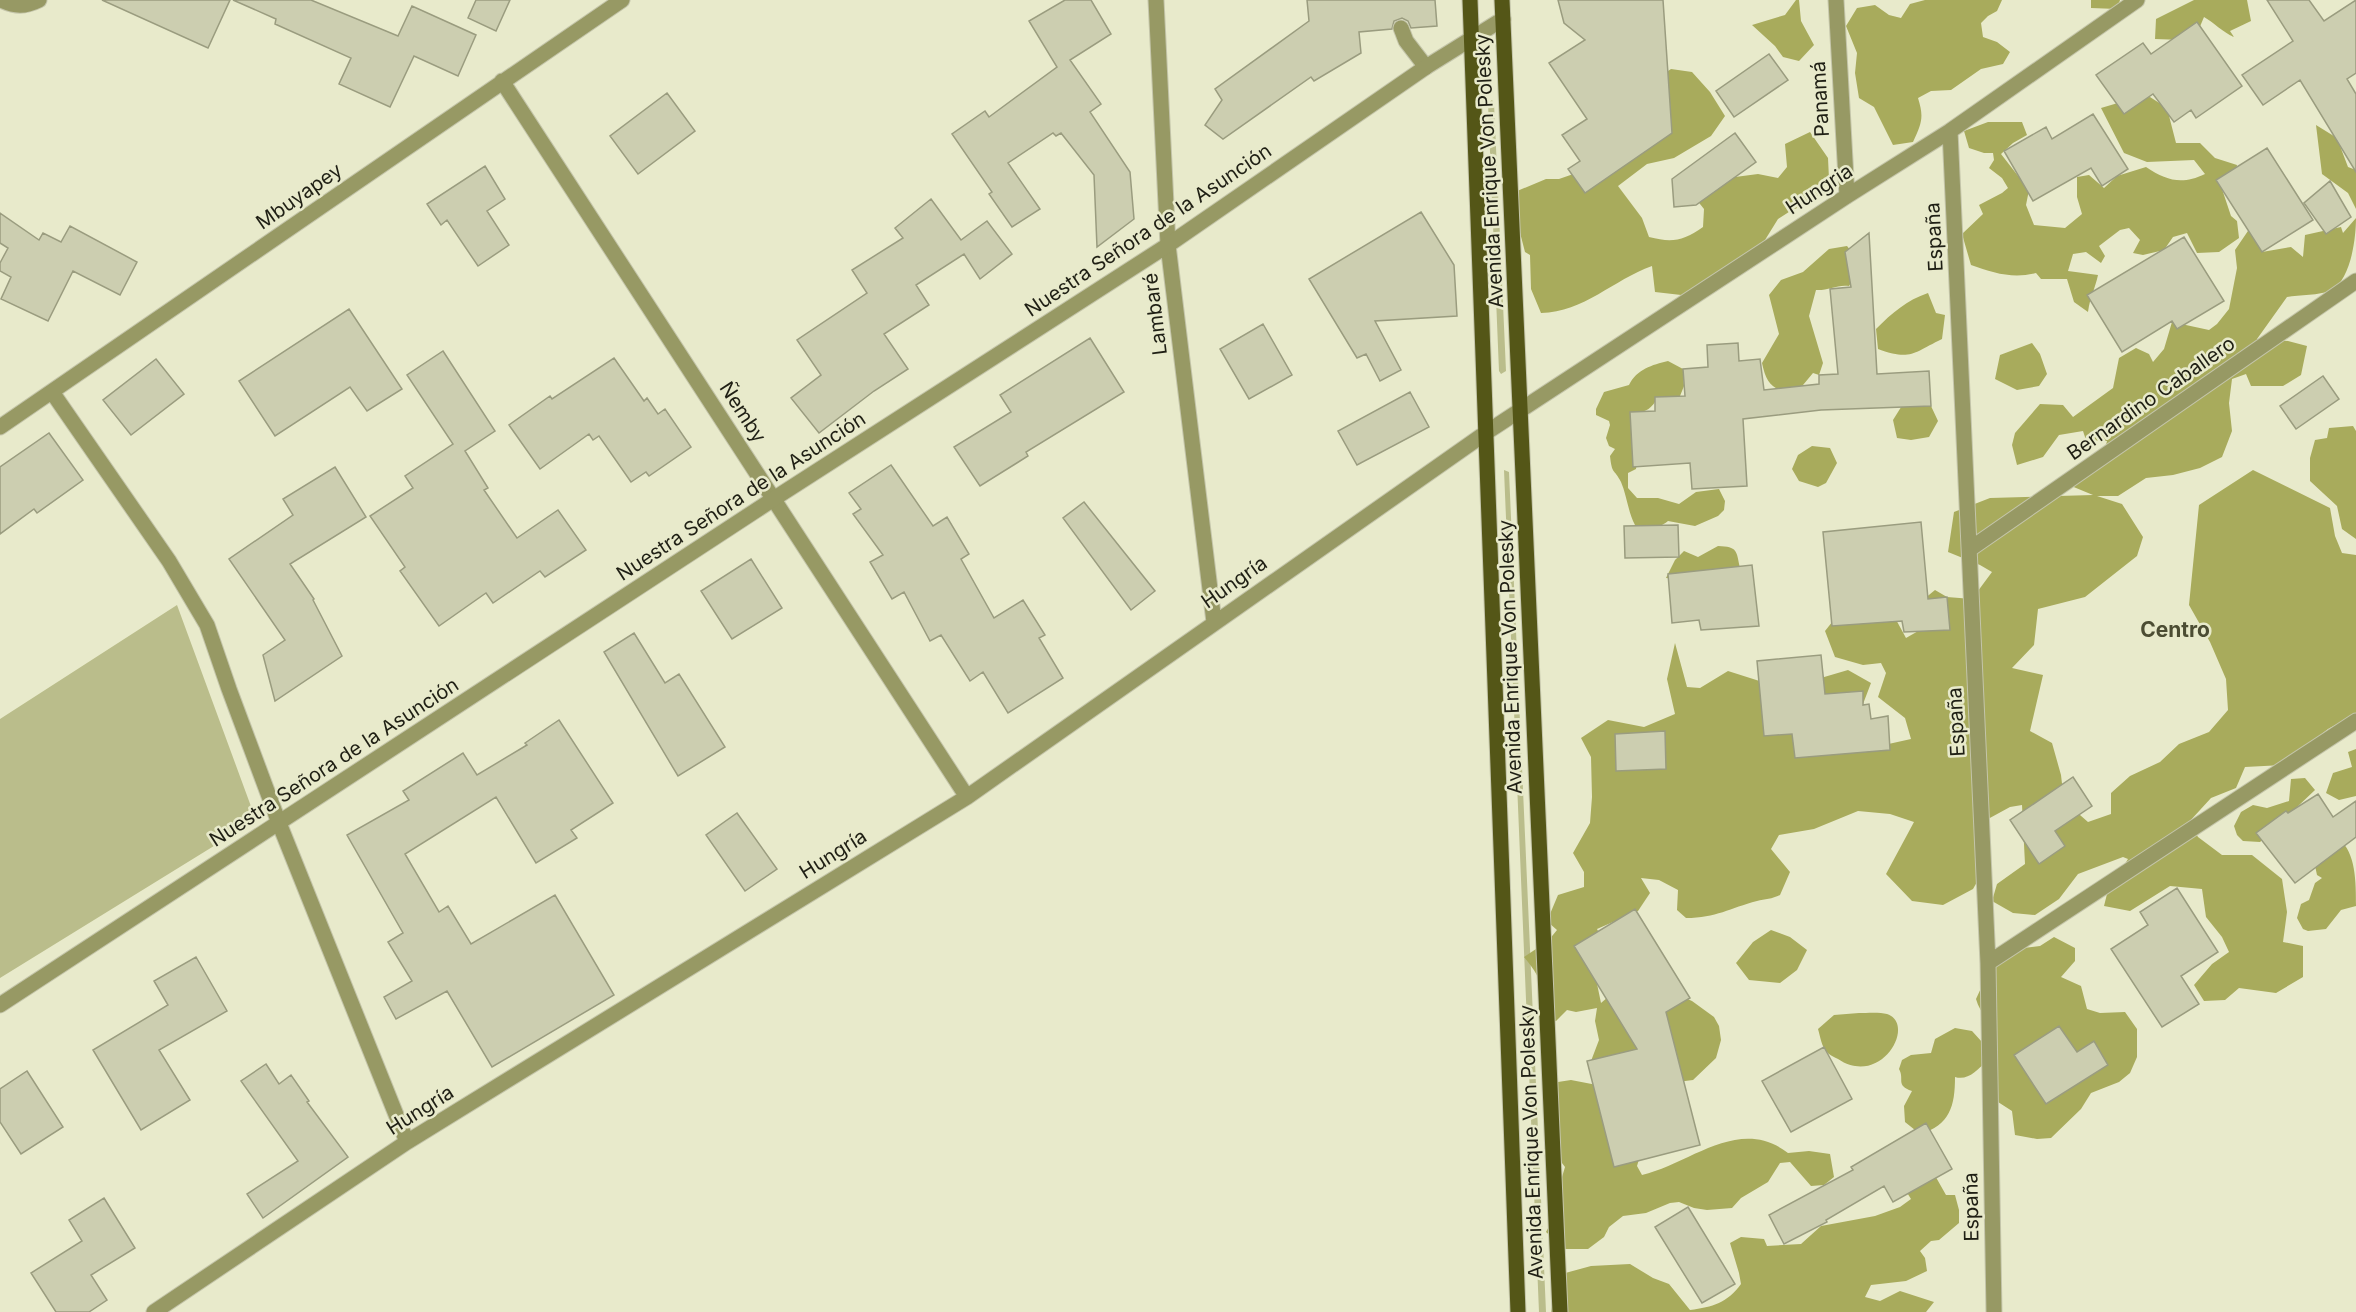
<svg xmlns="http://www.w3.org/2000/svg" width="2356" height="1312" viewBox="0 0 2356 1312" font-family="Inter,sans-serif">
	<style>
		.green { fill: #babd8b }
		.forest { fill: #a8ab5c }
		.building { fill: #ccceb0; stroke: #9a9c7f; stroke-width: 1.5 }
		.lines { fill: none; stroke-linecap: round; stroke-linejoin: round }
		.service-casing { stroke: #c4c5aa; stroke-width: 17 }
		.minor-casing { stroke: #c4c5aa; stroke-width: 17 }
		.tertiary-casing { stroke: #c4c5aa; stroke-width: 17 }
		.primary-casing { stroke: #c4c5aa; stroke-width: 17 }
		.service { stroke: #979964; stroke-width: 15 }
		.minor { stroke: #979964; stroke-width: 15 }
		.tertiary { stroke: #979964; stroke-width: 15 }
		.primary { stroke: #545617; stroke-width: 15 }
		.labels { text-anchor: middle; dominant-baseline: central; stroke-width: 5; stroke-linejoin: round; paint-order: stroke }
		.street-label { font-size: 20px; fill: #1f1f14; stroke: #e8eacb }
		.neighbourhood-label { font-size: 21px; font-weight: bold; fill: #4c4d33; stroke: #e8eacb }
	</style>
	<rect width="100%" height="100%" fill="#e8eacb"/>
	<!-- green -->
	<path class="green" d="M 1492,100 L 1494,103 L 1506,371 L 1501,374 L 1499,371 L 1488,103 Z
		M 1504,470 L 1509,472 L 1546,1312 L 1539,1312 Z
		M 177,605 L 256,820 L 0,978 L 0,719 Z"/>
	<!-- forest -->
	<path class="forest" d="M 1796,0 L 1799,0 L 1801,21 L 1814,45 L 1799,61 L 1783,57 L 1775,46 L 1752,25 L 1785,15 Z
		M 1925,0 L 2002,0 L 1997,11 L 1988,16 L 1981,23 L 1983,37 L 1997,42 L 2010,52 L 2003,64 L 1981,69 L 1951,90 L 1931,91 L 1918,98 C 1924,117 1922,123 1913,142 L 1893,145 L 1874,107 L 1859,98 L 1855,73 L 1857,53 L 1846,26 L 1857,8 L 1875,5 L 1889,15 L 1901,18 L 1910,4 Z
		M 2091,0 L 2120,0 L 2117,9 L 2091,8 Z
		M 2194,0 L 2247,0 L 2251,21 L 2230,31 L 2234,37 C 2222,32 2215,23 2204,17 L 2196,36 L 2183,40 L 2155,39 L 2156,19 Z
		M 1671,69 L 1692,72 L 1710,92 L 1725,116 L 1711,136 L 1674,158 L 1647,164 L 1618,186 L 1642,218 L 1649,237 C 1672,243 1683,241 1703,227 L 1704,209 L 1696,199 L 1720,179 L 1758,174 L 1778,178 L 1787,167 L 1785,144 L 1810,132 L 1828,158 L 1829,179 L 1815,201 L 1792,210 L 1778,219 L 1765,240 L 1690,296 L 1655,292 L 1652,266 C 1613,280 1584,312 1541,313 L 1531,289 L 1530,255 L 1525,252 L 1510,194 L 1546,179 L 1559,179 L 1582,171 L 1639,91 Z
		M 2150,97 L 2167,108 L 2176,143 L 2200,143 L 2215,158 L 2237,165 L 2235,177 L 2222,189 L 2231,216 L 2237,221 L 2239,238 L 2219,252 L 2197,253 L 2187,233 L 2173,237 L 2164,250 L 2143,255 L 2133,253 L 2140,240 L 2129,228 L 2120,230 L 2099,246 L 2105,256 L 2101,263 L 2086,252 L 2073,254 L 2068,271 L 2098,275 C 2095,289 2090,297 2088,312 L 2074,302 L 2067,279 L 2041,279 L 2036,273 C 2013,279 1993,273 1971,265 L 1962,234 L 1983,214 L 1979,205 L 2002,193 L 2008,188 L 2002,178 L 1989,168 L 1994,160 L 1993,153 L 1984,153 L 1969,148 L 1964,131 L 1988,122 L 2022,122 L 2027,135 L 2013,143 L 2001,154 L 2029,190 L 2026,205 L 2034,225 L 2065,228 L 2082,214 L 2077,197 L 2077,177 L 2089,175 L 2104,188 L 2117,176 L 2146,167 C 2167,181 2182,185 2205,174 L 2194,160 L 2147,162 L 2124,153 L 2101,108 L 2128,100 Z
		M 2316,125 L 2337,138 L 2348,167 L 2356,170 L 2356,209 L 2348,193 L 2322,174 Z
		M 2356,218 C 2356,238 2351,281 2330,291 C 2320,295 2299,295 2287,297 L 2257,339 L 2288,341 L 2307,346 L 2301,375 L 2283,386 L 2251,386 L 2246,374 L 2232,379 L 2229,403 L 2232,431 L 2222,457 L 2200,468 L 2173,475 L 2146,478 L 2118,496 L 2097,496 L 2122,504 L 2143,537 L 2137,556 L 2085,597 L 2038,609 L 2034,645 L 2012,668 L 2043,675 L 2030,731 L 2052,743 L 2061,775 L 2064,801 L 2088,822 L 2111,814 L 2111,793 L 2130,776 L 2160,762 L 2179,744 L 2209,732 L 2228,710 L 2226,679 L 2210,642 L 2189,605 L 2199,505 L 2253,470 L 2330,508 L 2335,536 L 2342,553 L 2356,555 L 2356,714 L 2328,729 L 2283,765 L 2245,767 L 2236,788 L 2211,798 L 2189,822 L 2198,837 L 2222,855 L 2252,855 L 2282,879 L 2287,912 L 2283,942 L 2303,946 L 2303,977 L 2276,993 L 2239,988 L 2225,1000 L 2204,1001 L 2194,985 L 2212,964 L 2229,952 L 2222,937 L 2206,917 L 2202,889 L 2170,886 L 2130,911 L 2104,906 L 2107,894 L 2128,859 L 2123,857 L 2078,874 L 2059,899 L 2035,915 L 2013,913 L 1992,901 L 1997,884 L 2025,864 L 2022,805 L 2010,807 L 1988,819 L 1985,868 L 1973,889 L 1943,905 L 1912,901 L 1886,874 L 1914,822 L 1890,814 L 1858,811 L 1814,829 L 1779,835 L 1771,849 L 1790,872 L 1780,895 C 1772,899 1765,899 1757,901 C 1730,908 1716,918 1686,918 L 1677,910 L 1678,890 L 1659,880 L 1641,878 L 1650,893 L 1638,911 L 1597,929 L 1599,933 L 1596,979 L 1601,1003 L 1621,986 L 1676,994 L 1692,1001 L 1714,1017 L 1719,1026 L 1721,1040 L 1716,1058 L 1693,1080 L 1677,1082 L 1591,1061 L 1599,1040 L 1595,1021 L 1597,1008 L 1576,1012 L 1567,1010 L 1556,1021 L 1543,1021 L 1538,1010 C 1546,985 1539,976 1524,957 L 1548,941 L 1557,930 L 1549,923 L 1550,914 L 1558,895 L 1584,887 L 1584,872 L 1573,853 L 1590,823 L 1592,797 L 1591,757 L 1581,738 L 1608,720 L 1644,727 L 1675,714 L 1667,679 L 1675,643 L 1687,687 L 1700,688 L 1728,671 L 1772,685 L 1814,680 L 1848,670 L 1871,683 L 1863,704 L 1884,745 L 1911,739 L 1905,718 L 1878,697 L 1886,673 L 1881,663 L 1863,665 L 1835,657 L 1825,631 L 1848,602 L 1894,616 L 1906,638 L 1920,630 L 1918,604 L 1935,590 L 1947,597 L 1972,599 L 1992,572 L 1980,565 L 1948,552 L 1954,512 L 1990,498 L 2093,495 L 2064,483 L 2104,453 L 2107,441 L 2086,440 L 2083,431 L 2059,435 L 2043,457 L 2017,465 L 2012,445 L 2015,433 L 2040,404 L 2063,405 L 2073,417 L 2113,388 L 2119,358 L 2136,348 L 2149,354 L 2153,362 L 2164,349 L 2172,322 L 2209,330 L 2217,324 L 2229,309 L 2237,268 L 2235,250 L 2250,228 L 2262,252 L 2291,247 L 2303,257 L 2305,235 L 2341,227 L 2343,233 Z
		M 1847,246 L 1855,256 L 1858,272 L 1849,286 C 1838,284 1827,291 1816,290 L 1809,316 L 1823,363 L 1819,375 L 1813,373 L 1803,385 L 1790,393 C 1771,389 1766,382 1762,363 L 1779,334 L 1769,295 L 1781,280 L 1803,272 L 1829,249 Z
		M 1928,293 L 1936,313 L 1945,315 L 1942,339 C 1913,353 1911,361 1878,349 L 1876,329 C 1892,313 1907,300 1928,293 Z
		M 2032,343 L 2040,354 L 2047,374 L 2039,386 L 2017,390 L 1995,379 L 2000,355 Z
		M 1668,361 L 1683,369 L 1684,386 L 1680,396 L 1658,397 C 1651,410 1645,413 1631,412 C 1643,426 1639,452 1636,469 L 1628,473 L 1628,488 L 1637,498 L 1658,498 L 1679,504 L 1696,492 L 1719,489 L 1725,501 L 1724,510 L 1718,516 L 1695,526 L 1668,521 C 1657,530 1649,528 1635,525 C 1628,512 1627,496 1621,482 C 1614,468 1612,475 1610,456 L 1615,449 L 1609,446 L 1606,438 L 1610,425 L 1609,421 L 1596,415 L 1596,409 L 1604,392 L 1629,385 C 1637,369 1652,365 1668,361 Z
		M 1903,404 L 1931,406 L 1938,421 L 1929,437 L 1911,440 L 1897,438 L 1893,420 Z
		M 2353,426 L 2356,431 L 2356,539 L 2342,529 L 2337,506 L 2310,481 L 2310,458 L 2315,440 L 2327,438 L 2329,428 Z
		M 1812,446 L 1830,448 L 1837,463 L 1826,483 L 1818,487 L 1799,481 L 1792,469 L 1798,455 Z
		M 1718,546 C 1738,547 1736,550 1740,568 L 1679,579 L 1666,578 L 1675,560 L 1684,551 L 1698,557 Z
		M 2356,749 L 2356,796 L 2339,800 L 2326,793 L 2333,773 L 2352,767 L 2348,752 Z
		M 2305,778 L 2315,790 L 2260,842 L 2243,841 L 2237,835 L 2234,826 L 2241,812 L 2253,805 L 2267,808 L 2289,801 L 2291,779 Z
		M 2339,839 C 2356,853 2356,882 2356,906 L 2341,910 L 2326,929 L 2308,931 L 2303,929 L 2297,918 L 2301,904 L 2309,900 L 2315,883 L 2322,878 L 2317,875 L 2314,861 Z
		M 1771,930 L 1790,937 L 1807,950 L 1797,970 L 1780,983 L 1749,980 L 1736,963 L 1753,942 Z
		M 2054,937 L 2075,948 L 2075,961 L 2061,977 L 2081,986 L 2087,1009 L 2100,1013 L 2125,1012 L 2137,1029 L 2137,1057 L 2130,1073 L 2119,1082 L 2091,1093 L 2081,1109 L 2051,1138 L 2037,1139 L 2015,1135 L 2012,1111 L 1998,1102 L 1986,1062 C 1977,1070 1968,1081 1955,1077 C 1955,1106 1950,1125 1920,1134 L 1905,1122 L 1904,1106 L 1912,1091 C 1895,1085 1905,1080 1899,1069 L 1902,1060 L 1911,1055 L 1931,1053 L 1935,1039 L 1955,1028 L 1972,1031 L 1982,1042 L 1994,1043 L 1997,1024 C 1986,1020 1979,1010 1976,999 L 1998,951 L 2040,946 Z
		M 1859,1013 C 1867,1013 1880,1012 1887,1014 C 1917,1024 1881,1088 1838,1059 C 1834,1057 1829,1055 1826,1051 C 1822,1047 1820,1036 1818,1029 L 1834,1015 Z
		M 1571,1080 L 1602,1086 L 1640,1156 L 1637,1166 L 1642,1175 C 1690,1164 1739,1115 1788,1153 L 1809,1151 L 1830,1154 L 1834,1177 L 1824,1185 L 1811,1186 L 1790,1162 L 1780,1163 L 1768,1182 L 1741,1198 L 1732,1208 L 1707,1210 L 1694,1208 L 1679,1202 L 1670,1203 L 1646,1213 L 1623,1216 L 1609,1227 L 1604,1237 L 1588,1249 L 1565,1249 L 1546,1232 L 1555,1215 C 1544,1208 1547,1197 1549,1185 L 1562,1177 L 1565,1167 C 1550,1149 1554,1105 1558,1082 Z
		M 1933,1172 L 1946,1195 L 1955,1195 L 1959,1210 L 1959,1223 L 1939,1240 L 1931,1241 L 1920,1251 L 1925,1258 L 1927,1271 L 1906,1281 L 1871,1285 L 1865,1297 L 1880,1301 L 1900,1291 L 1934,1302 L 1926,1312 L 1551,1312 L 1558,1275 L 1591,1266 L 1630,1264 L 1653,1278 L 1669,1284 L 1690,1310 C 1713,1307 1727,1303 1741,1284 L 1739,1273 L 1730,1243 L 1741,1237 L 1764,1239 L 1767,1246 L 1801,1244 L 1821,1226 L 1875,1216 L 1900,1207 L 1911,1199 L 1906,1191 Z"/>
	<!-- building -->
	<path class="building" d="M 102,0 L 230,0 L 208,48 Z
		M 233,0 L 311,0 L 398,36 L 412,6 L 476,35 L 458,76 L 414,56 L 390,107 L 339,84 L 351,58 L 275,24 L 276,19 Z
		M 476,0 L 510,0 L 496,31 L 468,18 Z
		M 1065,0 L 1091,0 L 1111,34 L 1070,60 L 1101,104 L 1090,112 L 1130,172 L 1134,219 L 1097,247 L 1094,175 L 1061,133 L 1056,136 L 1053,133 L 1008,163 L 1040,209 L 1012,227 L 989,194 L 992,192 L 952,134 L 985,111 L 989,117 L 1057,67 L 1029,21 Z
		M 1307,0 L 1435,0 L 1437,26 L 1411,28 L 1408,21 L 1402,18 L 1394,21 L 1392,29 L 1359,32 L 1361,53 L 1314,81 L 1311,77 L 1223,139 L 1205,125 L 1222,100 L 1215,89 L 1309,21 Z
		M 1558,0 L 1663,0 L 1672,133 L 1585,193 L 1568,169 L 1580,161 L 1562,135 L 1587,119 L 1549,63 L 1585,40 L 1564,23 Z
		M 2267,0 L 2309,0 L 2324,21 L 2356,0 L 2356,73 L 2347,79 L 2356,94 L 2356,172 L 2300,80 L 2263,105 L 2242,75 L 2293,41 Z
		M 2197,22 L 2242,86 L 2196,118 L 2191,110 L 2174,122 L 2153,94 L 2124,114 L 2096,75 L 2143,43 L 2151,54 Z
		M 1769,54 L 1788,80 L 1734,117 L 1716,91 Z
		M 667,93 L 695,131 L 638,174 L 610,136 Z
		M 2093,114 L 2128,169 L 2102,186 L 2091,168 L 2033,201 L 2004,151 L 2046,127 L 2052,139 Z
		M 1735,133 L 1756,162 L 1696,205 L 1674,207 L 1672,179 Z
		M 2267,148 L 2313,220 L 2262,252 L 2216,180 Z
		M 485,166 L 505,199 L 487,211 L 509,245 L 478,266 L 447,220 L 441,225 L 427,204 Z
		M 2330,181 L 2351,217 L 2326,234 L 2304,203 Z
		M 931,199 L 961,240 L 987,221 L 1012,254 L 980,279 L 964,254 L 916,285 L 929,305 L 884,334 L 908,369 L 874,391 L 819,433 L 791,398 L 821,375 L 797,340 L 867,293 L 852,270 L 903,238 L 895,228 Z
		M 1421,212 L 1454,265 L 1457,316 L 1375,321 L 1401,370 L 1380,381 L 1366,354 L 1357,358 L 1309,279 Z
		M 0,213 L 39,240 L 43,233 L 61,242 L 70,226 L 137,262 L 120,295 L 73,271 L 48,321 L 1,299 L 11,277 L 0,271 L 0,263 L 8,248 L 0,243 Z
		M 1869,233 L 1877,374 L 1929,371 L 1931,406 L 1821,410 L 1743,419 L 1747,486 L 1692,489 L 1690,463 L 1633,467 L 1630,412 L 1655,411 L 1655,397 L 1685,396 L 1683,369 L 1708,367 L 1707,345 L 1738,343 L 1739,361 L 1760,359 L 1764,390 L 1819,384 L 1819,375 L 1838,374 L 1830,289 L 1851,287 L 1845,252 Z
		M 2184,237 L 2224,301 L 2177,329 L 2172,321 L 2122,352 L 2087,295 Z
		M 349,309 L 402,389 L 367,411 L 350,387 L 275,436 L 239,381 Z
		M 1263,324 L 1292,375 L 1249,399 L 1220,349 Z
		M 1090,338 L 1124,392 L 1026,452 L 1028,456 L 980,486 L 954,447 L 1011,412 L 1000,395 Z
		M 443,351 L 495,431 L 465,451 L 488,488 L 484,490 L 517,538 L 558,510 L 586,550 L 545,577 L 540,571 L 493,603 L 486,593 L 439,626 L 400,571 L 405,567 L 370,516 L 413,488 L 405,476 L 453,444 L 407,375 Z
		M 614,358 L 644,401 L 647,398 L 658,414 L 665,409 L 691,447 L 649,476 L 646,472 L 631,482 L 599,436 L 593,440 L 589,434 L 540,469 L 509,425 L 550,396 L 552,399 Z
		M 156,359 L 184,394 L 131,435 L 103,400 Z
		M 2323,376 L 2339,399 L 2296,429 L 2280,406 Z
		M 1410,392 L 1429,427 L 1357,465 L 1338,431 Z
		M 49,433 L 83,480 L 37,513 L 34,509 L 0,534 L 0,467 Z
		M 891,465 L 933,526 L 947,517 L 969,554 L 961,559 L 994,618 L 1023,600 L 1045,635 L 1039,638 L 1063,678 L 1008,713 L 983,672 L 970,681 L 941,635 L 930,641 L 904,592 L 892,599 L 870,562 L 883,555 L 853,514 L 861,509 L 849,493 Z
		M 335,467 L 366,517 L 290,564 L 314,599 L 313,600 L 342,656 L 275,701 L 263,655 L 285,640 L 229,559 L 293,515 L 283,499 Z
		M 1084,502 L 1155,591 L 1131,610 L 1063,518 Z
		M 1921,522 L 1928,599 L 1947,597 L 1950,630 L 1904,632 L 1902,621 L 1832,626 L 1823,532 Z
		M 1678,525 L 1679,557 L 1625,558 L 1624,526 Z
		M 751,559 L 782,608 L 732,639 L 701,591 Z
		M 1752,565 L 1759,626 L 1701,630 L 1699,620 L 1672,623 L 1668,574 Z
		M 634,633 L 665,683 L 679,674 L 725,747 L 678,776 L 604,652 Z
		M 1821,655 L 1825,694 L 1863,691 L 1863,705 L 1869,704 L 1871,719 L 1888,716 L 1890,750 L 1795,758 L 1792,734 L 1764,736 L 1757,661 Z
		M 559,720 L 613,803 L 571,830 L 577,838 L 536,863 L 496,797 L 405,854 L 439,912 L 448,906 L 471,944 L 555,895 L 614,995 L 492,1067 L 447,991 L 396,1019 L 384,997 L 412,981 L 388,942 L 403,933 L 347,835 L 409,800 L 403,791 L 463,753 L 477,775 L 527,745 L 525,743 Z
		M 1665,731 L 1666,769 L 1616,771 L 1615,734 Z
		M 2073,777 L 2092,806 L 2055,831 L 2065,846 L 2039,864 L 2010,820 Z
		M 2318,794 L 2333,817 L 2356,801 L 2356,837 L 2295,883 L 2256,833 L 2286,811 L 2288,813 Z
		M 737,813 L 777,869 L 745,891 L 706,835 Z
		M 2177,888 L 2218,952 L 2181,976 L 2199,1004 L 2162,1027 L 2111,949 L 2148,925 L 2140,912 Z
		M 1635,909 L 1690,998 L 1666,1012 L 1700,1145 L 1614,1167 L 1587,1061 L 1637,1049 L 1574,946 Z
		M 196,957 L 227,1011 L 159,1050 L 190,1100 L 141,1130 L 93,1050 L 168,1005 L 154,981 Z
		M 2059,1026 L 2077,1052 L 2094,1041 L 2108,1065 L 2046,1104 L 2014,1055 Z
		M 1824,1047 L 1852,1099 L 1791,1132 L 1762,1081 Z
		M 266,1064 L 279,1084 L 291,1075 L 309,1101 L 307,1102 L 348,1157 L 263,1218 L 247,1194 L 298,1161 L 241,1081 Z
		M 27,1071 L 63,1127 L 21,1154 L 0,1122 L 0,1089 Z
		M 1926,1123 L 1952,1169 L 1893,1202 L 1884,1186 L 1826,1220 L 1827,1222 L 1784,1244 L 1769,1215 L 1853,1170 L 1851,1167 Z
		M 104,1198 L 135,1248 L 91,1275 L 107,1300 L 89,1312 L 56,1312 L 31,1273 L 82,1241 L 69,1220 Z
		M 1688,1207 L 1735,1284 L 1702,1303 L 1655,1227 Z"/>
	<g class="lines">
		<defs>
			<path id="service" d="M 1401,28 L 1406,41 L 1426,67"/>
			<path id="minor" d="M 1,0 C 15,7 25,7 39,0
				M 1156,0 L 1168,245 L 1214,622
				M 1836,0 L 1847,196
				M 502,81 L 967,797
				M 1950,131 L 1988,963 L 1994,1312
				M 52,392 L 169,561 L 207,625 L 229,689 L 279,823 L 407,1142
				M 0,427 L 622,0
				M 1970,549 L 2356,281
				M 1988,963 L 2356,721
				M 154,1312 L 407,1142 L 967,797 L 1487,432 L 1847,196 L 1950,131 L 2137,0"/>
			<path id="tertiary" d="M 0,1005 L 775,498 L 1168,245 L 1426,67 L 1503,19"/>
			<path id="primary" d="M 1470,0 L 1518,1312
				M 1502,0 L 1560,1312"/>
		</defs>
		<!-- service casing -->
		<use href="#service" class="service-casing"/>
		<!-- minor casing -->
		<use href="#minor" class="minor-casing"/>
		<!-- tertiary casing -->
		<use href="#tertiary" class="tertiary-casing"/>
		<!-- primary casing -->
		<use href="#primary" class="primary-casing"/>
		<!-- service -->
		<use href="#service" class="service"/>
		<!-- minor -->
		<use href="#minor" class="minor"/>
		<!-- tertiary -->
		<use href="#tertiary" class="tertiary"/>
		<!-- primary -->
		<use href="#primary" class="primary"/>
	</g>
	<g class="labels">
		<!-- street labels -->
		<g class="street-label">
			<text transform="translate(1820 99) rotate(-93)">Panamá</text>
			<text transform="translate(1489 171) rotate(-93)">Avenida Enrique Von Polesky</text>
			<text transform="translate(1819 189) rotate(-33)">Hungria</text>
			<text transform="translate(299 196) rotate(-35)">Mbuyapey</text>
			<text transform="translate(1148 230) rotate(-34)">Nuestra Señora de la Asunción</text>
			<text transform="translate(1934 237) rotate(-93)">España</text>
			<text transform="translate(1155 314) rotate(-97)">Lambaré</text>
			<text transform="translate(2151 398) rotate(-35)">Bernardino Caballero</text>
			<text transform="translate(743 412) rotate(57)">Ñemby</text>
			<text transform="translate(741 496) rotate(-33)">Nuestra Señora de la Asunción</text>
			<text transform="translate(1234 582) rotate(-35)">Hungría</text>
			<text transform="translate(1510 657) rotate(-92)">Avenida Enrique Von Polesky</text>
			<text transform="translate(1956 722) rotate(-93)">España</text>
			<text transform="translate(334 762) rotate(-33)">Nuestra Señora de la Asunción</text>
			<text transform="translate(833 854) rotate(-32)">Hungría</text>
			<text transform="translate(420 1110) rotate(-32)">Hungría</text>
			<text transform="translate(1531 1142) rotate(-92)">Avenida Enrique Von Polesky</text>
			<text transform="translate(1971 1207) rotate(-91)">España</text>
		</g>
		<!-- neighbourhood labels -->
		<g class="neighbourhood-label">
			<text x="2175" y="629">Centro</text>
		</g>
	</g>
</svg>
